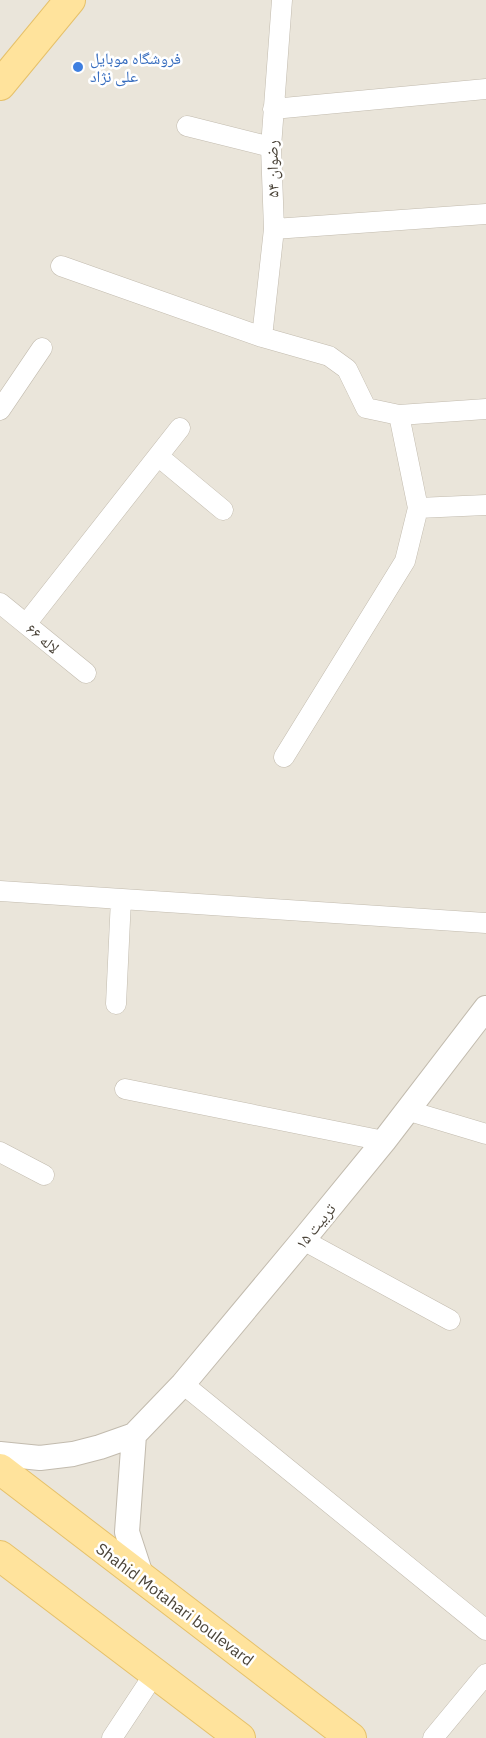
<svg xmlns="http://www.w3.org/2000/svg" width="486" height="1738" viewBox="0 0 486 1738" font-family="'IBM Plex Sans','Noto Naskh Arabic',sans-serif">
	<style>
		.residential { fill: #eae5da }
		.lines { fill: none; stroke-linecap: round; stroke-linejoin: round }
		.minor-casing { stroke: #c2bbae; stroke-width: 21 }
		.tertiary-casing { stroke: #c2bbae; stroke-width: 26 }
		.primary-casing { stroke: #e6c16a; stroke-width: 32 }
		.minor { stroke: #fff; stroke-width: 20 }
		.tertiary { stroke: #fff; stroke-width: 24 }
		.primary { stroke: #ffe39c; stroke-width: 30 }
		.shop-dot { fill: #3f7fe0; stroke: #fff; stroke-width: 2 }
		.labels { text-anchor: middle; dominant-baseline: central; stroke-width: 5; stroke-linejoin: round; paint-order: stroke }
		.shop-label { font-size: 16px; fill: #366cbe; stroke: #fff; text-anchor: start }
		.street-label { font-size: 16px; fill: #4b4439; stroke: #fff }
	</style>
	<rect width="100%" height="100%" fill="#f6f3ec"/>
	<!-- residential -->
	<path class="residential" d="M 0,0 L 486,0 L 486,1738 L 0,1738 Z"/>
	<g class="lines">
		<defs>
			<path id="minor" d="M 273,109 L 486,89
				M 187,126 L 271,147
				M 274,229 L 486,214
				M 61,266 L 262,337 L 329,356 L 347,369 L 366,408 L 399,415 L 486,409
				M 262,337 L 274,229 L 271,147 L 282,0
				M 0,410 L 42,348
				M 399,415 L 418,508 L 486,505
				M 158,456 L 223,510
				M 0,603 L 86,673
				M 26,624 L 180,428
				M 284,757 L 405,561 L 418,508
				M 0,891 L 486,923
				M 116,1004 L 121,899
				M 125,1089 L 384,1141
				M 406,1110 L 486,1134
				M 0,1152 L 44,1175
				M 303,1240 L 450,1320
				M 183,1384 L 486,1630
				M 112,1738 L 155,1673
				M 433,1738 L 486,1674"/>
			<path id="tertiary" d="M 134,1435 L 127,1532 L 142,1578
				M 0,1454 L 40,1458 L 73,1454 L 100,1447 L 134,1435 L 183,1384 L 303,1240 L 384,1141 L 486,1008"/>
			<path id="primary" d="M 0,85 L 70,0
				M 0,1469 L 351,1738
				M 0,1556 L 240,1738"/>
		</defs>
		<!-- minor casing -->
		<use href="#minor" class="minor-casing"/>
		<!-- tertiary casing -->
		<use href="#tertiary" class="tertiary-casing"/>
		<!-- primary casing -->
		<use href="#primary" class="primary-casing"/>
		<!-- minor -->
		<use href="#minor" class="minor"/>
		<!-- tertiary -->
		<use href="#tertiary" class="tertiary"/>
		<!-- primary -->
		<use href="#primary" class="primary"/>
	</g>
	<!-- markers -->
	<circle class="shop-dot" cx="78" cy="67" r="6"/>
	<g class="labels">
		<!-- shop labels -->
		<g class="shop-label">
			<text x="90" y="58">فروشگاه موبایل<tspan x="90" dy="18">علی نژاد</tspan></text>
		</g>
		<!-- street labels -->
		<g class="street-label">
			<text transform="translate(272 169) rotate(-91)">رضوان ۵۴</text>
			<text transform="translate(43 638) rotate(40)">لاله ۶۶</text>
			<text transform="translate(315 1226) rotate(-51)">تربیت ۱۵</text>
			<text transform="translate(175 1604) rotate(37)">Shahid Motahari boulevard</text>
		</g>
	</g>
</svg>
